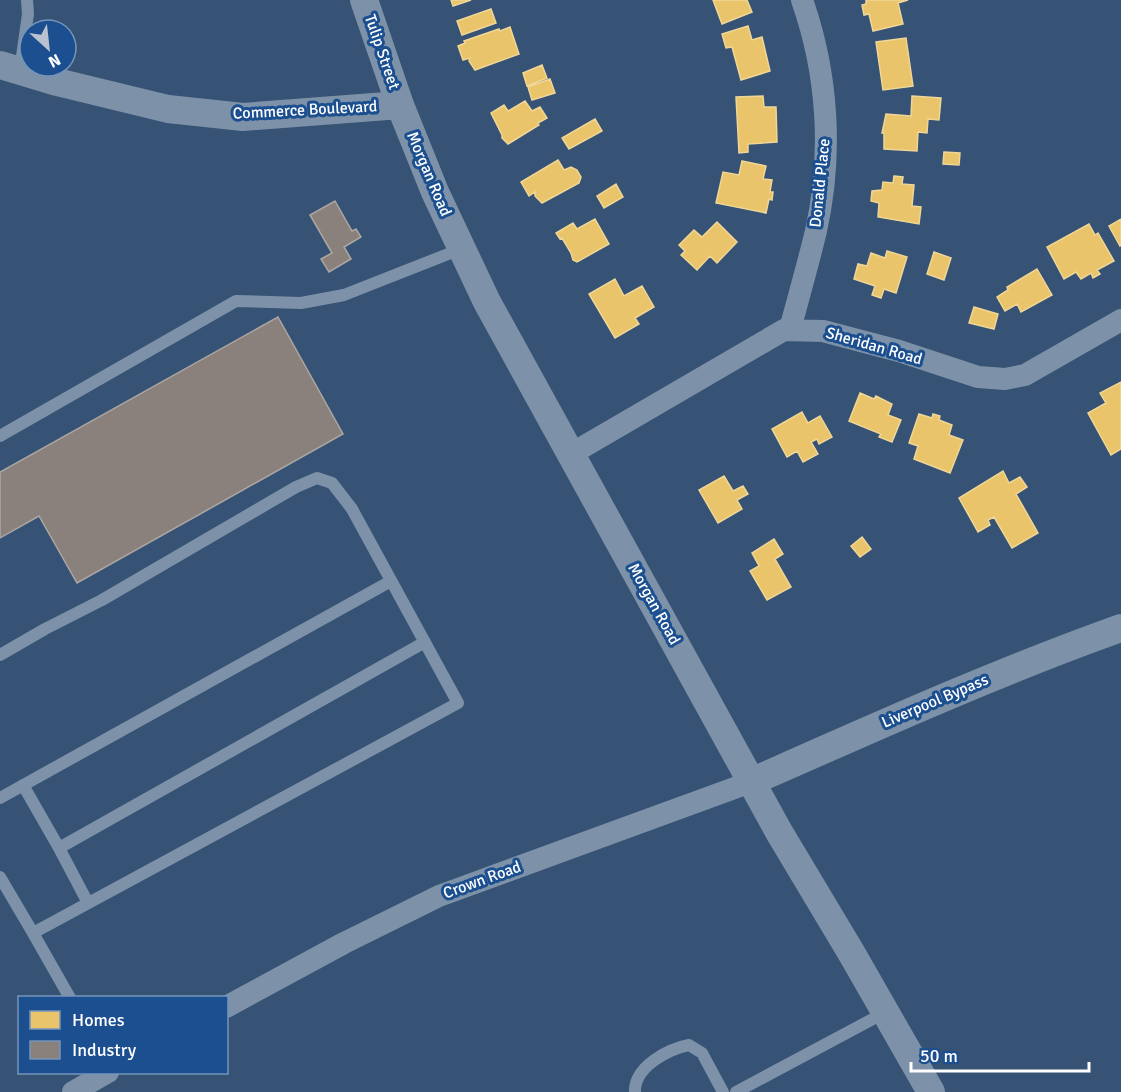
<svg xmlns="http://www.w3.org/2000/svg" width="1121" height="1092" viewBox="0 0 1121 1092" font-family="Signika,sans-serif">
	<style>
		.homes { fill: #e9c46a; stroke: #f0d697; stroke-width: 1.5 }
		.industry { fill: #8a817c; stroke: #ada7a3; stroke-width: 1.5 }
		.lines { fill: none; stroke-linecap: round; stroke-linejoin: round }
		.service { stroke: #7d92a8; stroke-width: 12 }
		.minor { stroke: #7d92a8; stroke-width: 22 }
		.tertiary { stroke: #7d92a8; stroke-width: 28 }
		.labels { text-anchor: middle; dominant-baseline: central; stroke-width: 6; stroke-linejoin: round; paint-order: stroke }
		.street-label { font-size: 16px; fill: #fff; stroke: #1b4f8f }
	</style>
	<rect width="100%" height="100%" fill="#365274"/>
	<!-- homes -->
	<path class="homes" d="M 451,0 L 471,0 L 453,6 Z
		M 713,0 L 747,0 L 752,12 L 722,24 Z
		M 866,0 L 908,0 L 898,3 L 903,24 L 873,31 L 869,14 L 864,15 L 862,5 L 866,4 Z
		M 491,9 L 496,23 L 462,35 L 457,21 Z
		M 748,26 L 752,40 L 762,37 L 770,71 L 741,80 L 732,47 L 726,48 L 722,34 Z
		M 510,27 L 519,54 L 475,70 L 469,61 L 470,58 L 463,60 L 458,46 L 465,43 L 464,41 L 499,29 L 500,31 Z
		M 906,38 L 913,86 L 883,90 L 876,42 Z
		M 542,65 L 547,78 L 527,86 L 523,73 Z
		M 550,79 L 555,93 L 532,100 L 528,87 Z
		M 763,96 L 764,107 L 776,107 L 777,142 L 748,144 L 748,152 L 739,153 L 736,97 Z
		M 912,96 L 941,98 L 939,120 L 928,119 L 927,133 L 918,132 L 917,151 L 884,149 L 884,133 L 882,133 L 886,114 L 911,116 Z
		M 525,101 L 532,111 L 540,107 L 547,118 L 538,123 L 539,125 L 508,144 L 502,138 L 502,135 L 491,113 L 504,105 L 508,111 Z
		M 595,119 L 602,131 L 569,149 L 562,138 Z
		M 944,152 L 960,153 L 959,165 L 943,164 Z
		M 558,160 L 564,170 L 571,167 L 577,170 L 581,177 L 579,183 L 542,203 L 535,196 L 535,192 L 529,196 L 521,182 Z
		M 742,161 L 766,166 L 763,179 L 772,180 L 770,192 L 773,192 L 772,200 L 769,199 L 766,213 L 716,203 L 723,172 L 739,175 Z
		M 894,176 L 903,177 L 902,184 L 914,185 L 912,206 L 921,207 L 919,224 L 878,217 L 879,203 L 871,201 L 872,191 L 882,190 L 883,182 L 893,183 Z
		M 616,184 L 623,197 L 604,208 L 597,196 Z
		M 595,219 L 609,244 L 577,262 L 573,260 L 571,253 L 562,238 L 560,239 L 556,233 L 573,223 L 577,229 Z
		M 1121,219 L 1121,245 L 1120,246 L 1109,226 Z
		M 717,222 L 737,242 L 717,263 L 710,256 L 697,270 L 681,255 L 685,251 L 679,245 L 694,230 L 702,237 Z
		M 1089,224 L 1095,235 L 1098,233 L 1114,261 L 1097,270 L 1100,274 L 1093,278 L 1091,273 L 1081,279 L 1076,272 L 1064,279 L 1047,247 Z
		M 887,251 L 907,257 L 896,293 L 884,289 L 881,298 L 872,295 L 875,286 L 854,279 L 858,264 L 867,266 L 871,253 L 885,258 Z
		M 934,252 L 951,258 L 944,280 L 927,274 Z
		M 1037,269 L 1052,295 L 1021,312 L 1017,304 L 1005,311 L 997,297 L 1008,290 L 1007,287 Z
		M 615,279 L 624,296 L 642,286 L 654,307 L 635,318 L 639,324 L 615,338 L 589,294 Z
		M 974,307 L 998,314 L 994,329 L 969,323 Z
		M 1121,382 L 1121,449 L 1111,455 L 1088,413 L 1106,403 L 1100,393 Z
		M 860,393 L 874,399 L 876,396 L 892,404 L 888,415 L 901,420 L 892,442 L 879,437 L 881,434 L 849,421 Z
		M 802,412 L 808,423 L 820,416 L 832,437 L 819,444 L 817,439 L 811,442 L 818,454 L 803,462 L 797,451 L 787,457 L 772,429 Z
		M 919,414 L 932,418 L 933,414 L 940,416 L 939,420 L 952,425 L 949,435 L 963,440 L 950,473 L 914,459 L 918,446 L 909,443 Z
		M 1003,471 L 1009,483 L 1020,477 L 1027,487 L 1016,494 L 1038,533 L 1012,548 L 994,517 L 988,520 L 990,525 L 978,532 L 959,498 Z
		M 724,476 L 733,491 L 743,486 L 748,494 L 737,500 L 742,509 L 718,523 L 699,490 Z
		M 862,537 L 871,549 L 860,557 L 851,546 Z
		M 774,539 L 783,554 L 775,559 L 791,587 L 767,600 L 750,571 L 759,566 L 752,553 Z"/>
	<!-- industry -->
	<path class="industry" d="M 335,201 L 352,231 L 356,229 L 361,237 L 344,247 L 351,259 L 329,272 L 321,259 L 332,253 L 310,215 Z
		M 278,317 L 343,434 L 77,583 L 39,516 L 0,538 L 0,472 Z"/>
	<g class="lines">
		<!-- service -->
		<path class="service" d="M 20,70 L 28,14 L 27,0
			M 0,436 L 236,301 L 301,303 L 344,295 L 461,249
			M 0,655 L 45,629 L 102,600 L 296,487 L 317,478 L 332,483 L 352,509 L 458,703 L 33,933 L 70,998
			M 23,785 L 59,848
			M 0,798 L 391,581
			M 0,877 L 33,933
			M 88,903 L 59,848 L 425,642
			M 635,1092 C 634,1067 668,1049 689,1045 L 702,1053 L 723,1092
			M 736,1092 L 884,1013"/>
		<!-- minor -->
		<path class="minor" d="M 790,329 C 799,296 808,264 816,231 C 833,154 828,74 802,0
			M 571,454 L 784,330 L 823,331 L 899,351 L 978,377 L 1005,379 L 1025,375 L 1121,320
			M 226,1007 L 344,943 L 439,896 L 751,782
			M 73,1092 L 108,1072"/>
		<!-- tertiary -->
		<path class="tertiary" d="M 364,0 L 400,105 L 435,192 L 487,302 L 779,832 L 852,954 L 931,1092
			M 0,65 L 57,82 L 168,109 L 243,117 L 400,105
			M 751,782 C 873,728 995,673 1121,628"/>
	</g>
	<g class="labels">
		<!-- street labels -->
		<g class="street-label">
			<text transform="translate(382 52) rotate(71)">Tulip Street</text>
			<text transform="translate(305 110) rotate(-3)">Commerce Boulevard</text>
			<text transform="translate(429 174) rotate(67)">Morgan Road</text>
			<text transform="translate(820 183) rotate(-84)">Donald Place</text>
			<text transform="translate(874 346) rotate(16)">Sheridan Road</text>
			<text transform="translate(654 604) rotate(61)">Morgan Road</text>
			<text transform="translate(935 701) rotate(-23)">Liverpool Bypass</text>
			<text transform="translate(482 880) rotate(-20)">Crown Road</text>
		</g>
	</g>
	<!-- legend -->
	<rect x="18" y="996" width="210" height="78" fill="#1b4f8f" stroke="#7695bc" stroke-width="1.5"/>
	<rect x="30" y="1011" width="30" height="18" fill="#e9c46a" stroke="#7695bc" stroke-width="1.5"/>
	<text x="72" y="1026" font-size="18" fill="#ffffff">Homes</text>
	<rect x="30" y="1041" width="30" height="18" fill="#8a817c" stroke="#7695bc" stroke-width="1.5"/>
	<text x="72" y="1056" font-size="18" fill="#ffffff">Industry</text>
	<!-- north arrow -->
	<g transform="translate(48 48) rotate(153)"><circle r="28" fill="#1b4f8f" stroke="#7695bc" stroke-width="1.5"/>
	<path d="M0-4.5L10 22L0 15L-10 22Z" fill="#b9c2ce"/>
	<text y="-9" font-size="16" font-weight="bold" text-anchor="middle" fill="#ffffff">N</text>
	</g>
	<!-- scale -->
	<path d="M911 1062v9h178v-9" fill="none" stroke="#ffffff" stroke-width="3"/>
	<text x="920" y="1062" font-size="18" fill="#ffffff" stroke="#1b4f8f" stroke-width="4.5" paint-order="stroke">50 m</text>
</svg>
